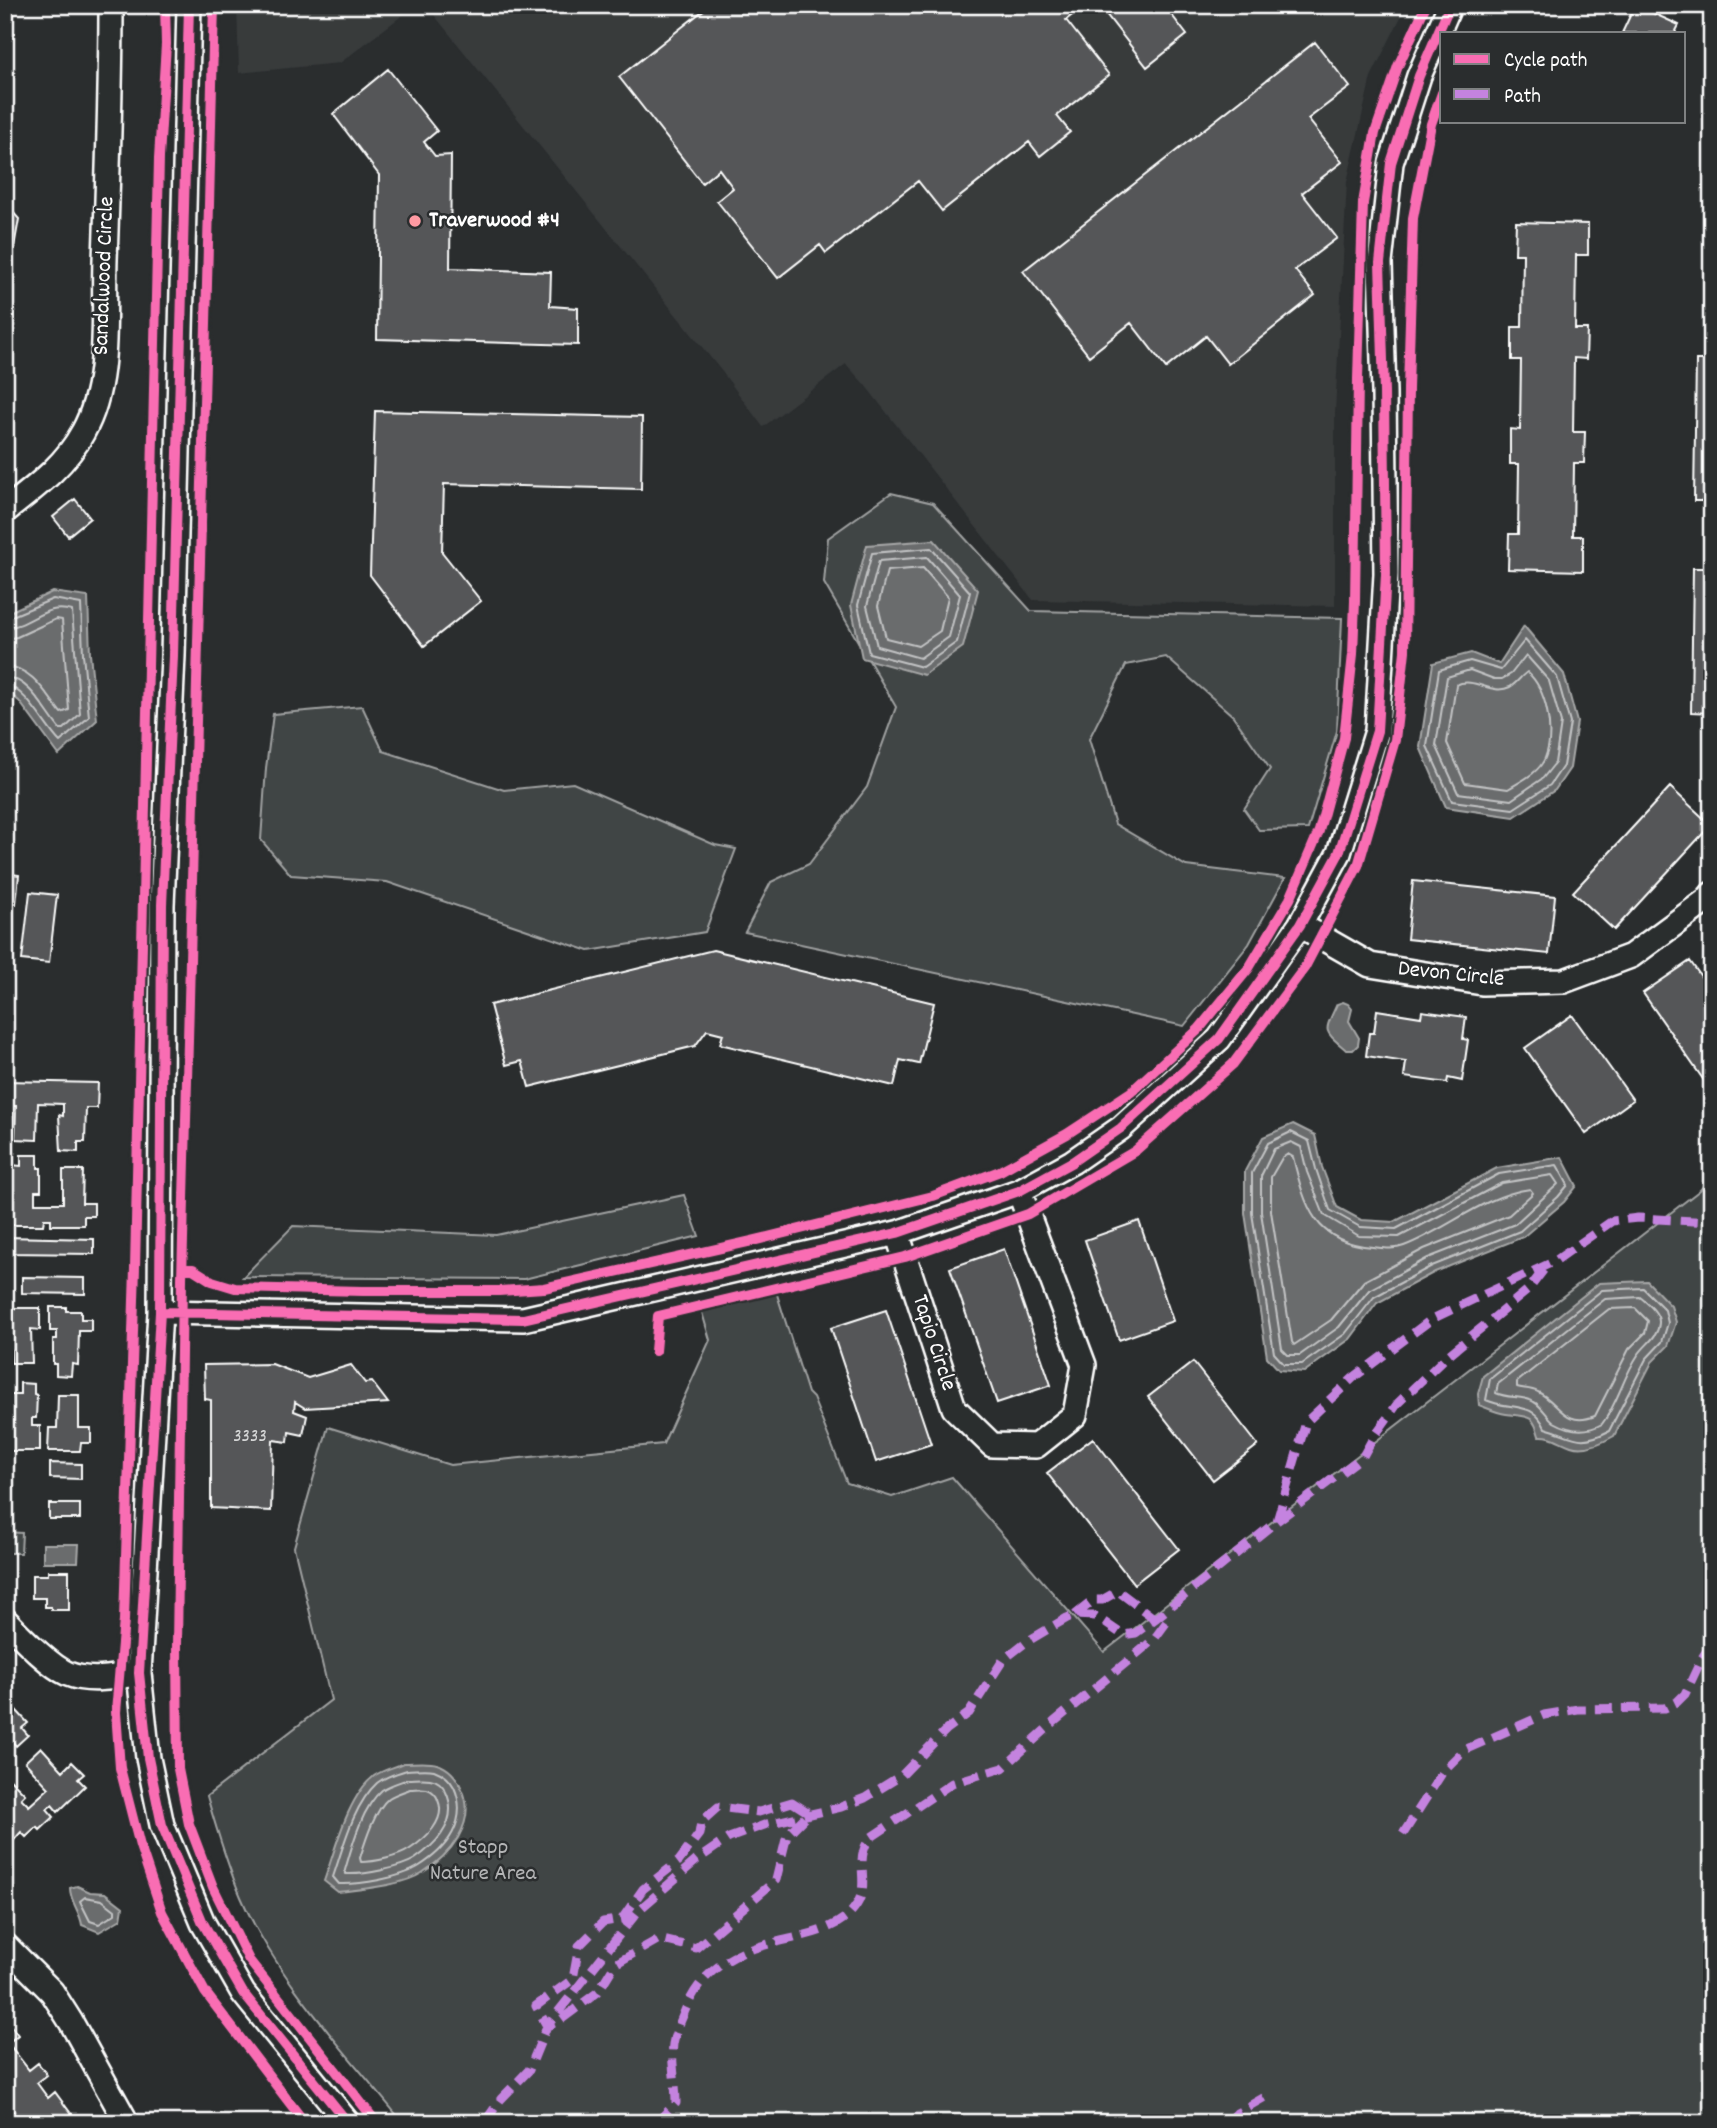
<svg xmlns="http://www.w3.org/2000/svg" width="1717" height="2128" viewBox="0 0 1717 2128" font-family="Dekko,sans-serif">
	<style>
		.built { fill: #373a3b }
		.green { fill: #414445; stroke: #a0a2a2; stroke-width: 2 }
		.water { fill: #6a6c6d; stroke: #a6a7a7; stroke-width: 2 }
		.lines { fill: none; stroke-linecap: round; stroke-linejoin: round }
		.shore { stroke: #c3c4c5; stroke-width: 2 }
		.building { fill: #555758; stroke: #fff; stroke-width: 2 }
		.minor-casing { stroke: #fff; stroke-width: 28 }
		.minor { stroke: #2a2d2e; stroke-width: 23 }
		.quiet { stroke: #c483df; stroke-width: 9; stroke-dasharray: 18 9; stroke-linecap: butt }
		.cycleway-casing { stroke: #2a2d2e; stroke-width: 15 }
		.cycleway { stroke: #f96db3; stroke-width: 10 }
		.poi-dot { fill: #ff9aa2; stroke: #2a2d2e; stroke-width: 2.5 }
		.labels { text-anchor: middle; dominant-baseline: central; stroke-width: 5; stroke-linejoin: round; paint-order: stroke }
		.number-label { font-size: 19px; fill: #d4d5d5 }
		.poi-label { font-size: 23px; font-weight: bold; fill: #fff; stroke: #2a2d2e; text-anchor: start }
		.street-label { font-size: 23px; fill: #fff; stroke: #2a2d2e }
		.park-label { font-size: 23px; fill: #b3b4b5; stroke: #2a2d2e }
	</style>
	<rect width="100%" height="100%" fill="#2a2d2e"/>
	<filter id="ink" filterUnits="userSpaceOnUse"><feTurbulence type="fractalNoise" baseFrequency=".0143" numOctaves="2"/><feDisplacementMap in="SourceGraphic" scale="14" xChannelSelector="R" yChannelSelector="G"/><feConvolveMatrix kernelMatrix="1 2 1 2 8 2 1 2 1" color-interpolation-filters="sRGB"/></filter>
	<g filter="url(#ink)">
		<!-- built -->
		<path class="built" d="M 237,5 L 416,5 L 340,63 L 239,73 Z
			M 426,5 L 1407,5 L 1371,77 L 1347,182 L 1335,413 L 1335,606 L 1033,600 L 865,385 L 846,364 L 763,427 L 723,373 Z"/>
		<!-- green -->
		<path class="green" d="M 891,493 L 933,503 L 1031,611 L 1342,618 L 1337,731 L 1308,829 L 1259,830 L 1244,809 L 1270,769 L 1233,716 L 1166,657 L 1126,665 L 1089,739 L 1115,824 L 1186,866 L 1285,878 L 1249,944 L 1184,1026 L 745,932 L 771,882 L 809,864 L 867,787 L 896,707 L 824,583 L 828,538 Z
			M 362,706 L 383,751 L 504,790 L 573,783 L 715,845 L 736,849 L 705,932 L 589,951 L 387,882 L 291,875 L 261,840 L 266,768 L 273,714 Z
			M 1712,1175 L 1712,2123 L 403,2123 C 347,2053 277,1980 241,1897 C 227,1865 217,1831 207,1796 L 331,1700 L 294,1547 L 328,1427 L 450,1465 L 663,1444 L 710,1340 L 701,1309 L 775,1288 L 808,1393 L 813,1398 L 847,1483 L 892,1497 L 952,1477 L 1104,1652 L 1700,1190 Z
			M 684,1195 L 699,1236 L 524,1279 L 243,1277 L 293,1226 L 496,1235 Z
			M 5,1532 L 22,1533 L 21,1553 L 5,1553 Z"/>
		<!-- water -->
		<path class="water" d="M 934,540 L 978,590 L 963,647 L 924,675 L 862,658 L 851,605 L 867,545 Z
			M 52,592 L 88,597 L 90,654 L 97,720 L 59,755 L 19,701 L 5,690 L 5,614 Z
			M 1524,626 L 1564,674 L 1577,722 L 1570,768 L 1555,790 L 1514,817 L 1446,807 L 1420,747 L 1433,663 L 1471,653 L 1499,664 Z
			M 1343,1002 L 1348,1004 L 1352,1009 L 1349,1021 L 1359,1038 L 1358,1045 L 1353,1050 L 1346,1050 C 1322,1029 1324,1033 1337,1004 Z
			M 1293,1124 L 1315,1135 L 1322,1167 L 1337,1207 L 1361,1220 L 1394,1222 L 1497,1168 L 1562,1157 L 1577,1186 L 1564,1202 L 1523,1237 L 1435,1272 L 1377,1303 L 1350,1339 L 1304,1372 L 1279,1370 L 1267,1357 L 1245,1213 L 1245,1171 L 1263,1137 Z
			M 1647,1281 L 1671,1306 L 1676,1322 L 1668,1346 L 1652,1362 L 1614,1436 C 1602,1443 1585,1451 1571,1446 C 1559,1442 1552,1435 1539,1436 C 1533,1413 1527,1417 1506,1414 C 1497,1413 1487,1408 1479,1405 L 1478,1394 L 1483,1376 L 1599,1283 Z
			M 43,1544 L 79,1544 L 78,1562 L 43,1562 Z
			M 404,1763 C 414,1763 428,1761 437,1764 C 450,1768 457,1777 462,1789 C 478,1823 449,1856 422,1873 C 402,1886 361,1889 338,1892 L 324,1881 C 335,1851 347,1797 374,1776 C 382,1770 395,1767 404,1763 Z
			M 77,1886 L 90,1892 L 105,1893 L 123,1907 L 121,1919 L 99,1932 L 82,1925 C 80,1911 70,1902 70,1888 Z"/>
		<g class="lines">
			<!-- shore -->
			<path class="shore" d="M 931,548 L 970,592 L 957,642 L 922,667 L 869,653 L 858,605 L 872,553 Z
				M 927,557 L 960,595 L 949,637 L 920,658 L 877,646 L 867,606 L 879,561 Z
				M 923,568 L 948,597 L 940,631 L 918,646 L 886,638 L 878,606 L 887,571 Z
				M 5,619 L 53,599 L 81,604 L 83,654 L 89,717 L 60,742 C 45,727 26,688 5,685
				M 5,628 C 32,626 43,603 72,611 L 80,714 L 64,729 L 60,729 C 45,712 31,679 5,677
				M 5,639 L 17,637 L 56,619 L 62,620 L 69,710 L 61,713 C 46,694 32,667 5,666
				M 1525,640 L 1557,677 L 1570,723 L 1563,766 L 1550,785 L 1513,809 L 1452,801 L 1427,746 L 1439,670 L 1470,661 L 1501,670 Z
				M 1526,655 L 1549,681 L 1561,723 L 1555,763 L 1543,778 L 1511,800 L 1458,793 L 1436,745 L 1447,677 L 1470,670 L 1494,679 L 1502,679 L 1511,674 Z
				M 1527,672 C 1547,689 1555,733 1545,758 C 1539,773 1521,781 1508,789 L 1465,783 L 1447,743 L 1456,685 C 1475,676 1491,696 1510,687 C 1517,683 1521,676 1527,672 Z
				M 1291,1132 L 1309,1141 L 1316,1169 L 1330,1210 L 1360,1227 L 1396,1229 L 1499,1174 L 1557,1165 L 1568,1185 L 1558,1197 L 1520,1231 L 1432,1266 L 1374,1297 L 1345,1334 L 1302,1364 L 1284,1364 L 1274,1353 L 1252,1213 L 1252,1173 L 1268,1143 Z
				M 1291,1142 L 1301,1147 L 1307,1172 L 1324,1215 L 1359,1236 L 1399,1237 L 1502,1183 L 1552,1175 L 1558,1184 L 1515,1224 L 1428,1258 L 1369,1290 L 1339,1327 L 1300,1355 L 1288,1355 L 1282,1349 L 1261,1212 L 1261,1176 L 1274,1149 Z
				M 1288,1154 L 1293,1157 C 1305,1206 1314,1243 1373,1247 C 1383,1248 1394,1250 1404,1246 C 1448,1229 1482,1196 1530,1189 L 1533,1193 L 1509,1215 L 1424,1249 L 1364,1281 L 1331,1320 L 1294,1345 L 1292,1342 L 1271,1211 L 1271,1177 L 1282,1158 Z
				M 1643,1288 L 1665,1310 L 1668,1323 L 1662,1342 L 1646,1359 L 1609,1431 C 1578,1447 1574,1436 1545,1428 C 1533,1400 1510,1411 1486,1400 L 1490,1379 L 1602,1290 Z
				M 1640,1297 C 1647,1303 1660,1313 1659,1323 C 1658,1338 1645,1344 1638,1355 C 1623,1377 1618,1403 1602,1424 C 1586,1433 1570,1431 1554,1422 C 1547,1417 1542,1406 1534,1402 C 1523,1395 1508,1399 1496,1393 L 1498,1384 L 1605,1299 Z
				M 1635,1308 L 1648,1321 L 1645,1333 L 1629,1349 L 1595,1416 C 1564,1428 1560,1403 1538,1392 C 1531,1388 1523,1389 1517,1387 L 1517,1382 L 1609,1309 Z
				M 407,1770 C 415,1770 426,1768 434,1770 C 442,1773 450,1779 454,1787 C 469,1821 447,1849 418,1867 C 400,1878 359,1885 339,1884 L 333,1877 C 343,1848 353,1805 377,1783 C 384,1777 397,1773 407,1770 Z
				M 408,1779 C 415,1779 423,1778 430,1779 C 437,1780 443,1785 446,1792 C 459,1820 438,1843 415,1859 C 400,1868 364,1875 346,1874 L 345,1870 C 352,1846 362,1807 382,1790 C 389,1785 400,1782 408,1779 Z
				M 410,1789 C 415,1789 422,1788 427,1789 C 433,1791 436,1794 438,1800 C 447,1820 425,1839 410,1849 C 398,1857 375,1862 361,1862 L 360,1858 C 365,1842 375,1809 389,1798 C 395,1794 403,1792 410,1789 Z
				M 85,1897 L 102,1900 L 115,1910 L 115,1914 L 99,1924 L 90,1921 L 80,1901 Z"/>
		</g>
		<!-- building -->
		<path class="building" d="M 710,5 L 1085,5 L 1066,20 L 1109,75 L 1057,116 L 1070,132 L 1040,156 L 1029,142 L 942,211 L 918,181 L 826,253 L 820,245 L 778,278 L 717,201 L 733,188 L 719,169 L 702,183 L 619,77 Z
			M 1099,5 L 1164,5 L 1187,35 L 1147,67 Z
			M 1635,5 L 1679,25 L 1675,33 L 1622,33 Z
			M 1315,42 L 1350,87 L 1308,119 L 1342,162 L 1302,193 L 1337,238 L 1295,270 L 1315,295 L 1228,364 L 1206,336 L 1166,368 L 1131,323 L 1089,356 L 1023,271 Z
			M 5,69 L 11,76 L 5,105 Z
			M 388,69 L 437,131 L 424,142 L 435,156 L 451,155 L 450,268 L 551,272 L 550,306 L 578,308 L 578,345 L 377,339 L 379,175 L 333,114 Z
			M 5,203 L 19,219 L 14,247 L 5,254 Z
			M 1516,222 L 1588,224 L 1588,255 L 1576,255 L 1575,329 L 1587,329 L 1586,359 L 1574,358 L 1573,432 L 1585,432 L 1584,463 L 1574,463 L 1573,536 L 1583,536 L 1583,571 L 1508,569 L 1509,534 L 1518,534 L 1519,464 L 1510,464 L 1510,429 L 1520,430 L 1521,360 L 1512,360 L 1512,327 L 1522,327 L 1523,254 L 1515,254 Z
			M 1696,360 L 1712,360 L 1712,501 L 1694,501 Z
			M 375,411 L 642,417 L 641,489 L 444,484 L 442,552 L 481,601 L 424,646 L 370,575 Z
			M 75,499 L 90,518 L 68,536 L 53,517 Z
			M 1693,568 L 1712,568 L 1712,713 L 1691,712 Z
			M 1670,787 L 1711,825 L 1614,930 L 1573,892 Z
			M 5,873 L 19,875 L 16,904 L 5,902 Z
			M 1413,881 L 1555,896 L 1549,954 L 1407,939 Z
			M 30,892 L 57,895 L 49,963 L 22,960 Z
			M 5,943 L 10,944 L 7,973 L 5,972 Z
			M 713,950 L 934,1003 L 919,1064 L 900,1060 L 894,1086 L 720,1044 L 723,1034 L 707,1030 L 695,1046 L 529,1087 L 522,1061 L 506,1065 L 490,1005 Z
			M 1690,961 L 1712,992 L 1712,1078 L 1705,1082 L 1643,993 Z
			M 1377,1010 L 1421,1017 L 1422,1011 L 1466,1017 L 1463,1039 L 1468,1040 L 1462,1081 L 1448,1078 L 1447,1083 L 1404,1077 L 1406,1062 L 1366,1056 L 1369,1033 L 1374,1033 Z
			M 1572,1015 L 1633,1100 L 1586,1134 L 1525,1048 Z
			M 5,1081 L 98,1083 L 97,1108 L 86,1108 L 85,1142 L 78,1142 L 78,1152 L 61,1151 L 59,1115 L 63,1116 L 63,1104 L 38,1103 L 37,1140 L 15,1139 L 16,1106 L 5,1106 Z
			M 21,1155 L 38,1155 L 38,1168 L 41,1168 L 41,1191 L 35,1191 L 35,1203 L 63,1203 L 63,1170 L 83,1170 L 82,1203 L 94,1203 L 94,1216 L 84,1216 L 84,1225 L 51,1225 L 51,1219 L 44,1219 L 43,1225 L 11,1225 L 11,1216 L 5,1216 L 5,1198 L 12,1199 L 12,1165 L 21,1166 Z
			M 1139,1221 L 1173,1321 L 1119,1340 L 1085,1240 Z
			M 5,1237 L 94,1239 L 94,1254 L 5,1253 Z
			M 1004,1249 L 1051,1385 L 997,1403 L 950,1268 Z
			M 22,1277 L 85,1278 L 85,1294 L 22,1293 Z
			M 50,1307 L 66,1307 L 66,1311 L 81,1311 L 81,1319 L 91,1319 L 91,1331 L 79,1331 L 78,1365 L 72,1364 L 71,1376 L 56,1375 L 56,1364 L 53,1364 L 53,1339 L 57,1339 L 57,1331 L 50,1331 Z
			M 8,1308 L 40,1308 L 40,1330 L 31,1329 L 32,1363 L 11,1363 L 10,1332 L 5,1332 L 5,1314 L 9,1314 Z
			M 886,1310 L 931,1444 L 876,1462 L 831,1328 Z
			M 1193,1362 L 1258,1445 L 1213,1480 L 1148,1397 Z
			M 272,1364 L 308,1378 L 351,1365 L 365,1383 L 372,1382 L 388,1403 L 305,1408 L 295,1402 L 294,1411 L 307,1416 L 303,1435 L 289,1432 L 288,1442 L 273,1440 L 271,1511 L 211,1508 L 211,1400 L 205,1399 L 204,1365 Z
			M 20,1383 L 34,1384 L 34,1394 L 37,1395 L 36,1418 L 32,1418 L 32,1426 L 40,1426 L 40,1451 L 5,1451 L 5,1426 L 11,1426 L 11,1395 L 20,1395 Z
			M 58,1395 L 79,1395 L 79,1428 L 91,1428 L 91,1443 L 81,1443 L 80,1451 L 48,1451 L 49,1428 L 57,1428 Z
			M 1093,1438 L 1179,1549 L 1134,1584 L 1047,1473 Z
			M 50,1463 L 81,1464 L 81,1479 L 50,1478 Z
			M 49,1504 L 80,1504 L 80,1519 L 49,1519 Z
			M 48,1571 L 69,1571 L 69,1610 L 51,1610 L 51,1607 L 45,1607 L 45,1598 L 32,1598 L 32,1575 L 48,1575 Z
			M 5,1698 L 28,1723 L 22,1728 L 28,1735 L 16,1746 L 9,1737 L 5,1737 Z
			M 41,1747 L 63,1771 L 72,1762 L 84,1774 L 78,1779 L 85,1786 L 58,1812 L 52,1805 L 47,1809 L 54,1817 L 40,1830 L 37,1827 L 26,1837 L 21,1832 L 14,1840 L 5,1831 L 5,1825 L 11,1820 L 5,1814 L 5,1778 L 8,1781 L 10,1779 L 25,1794 L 21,1798 L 29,1806 L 49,1788 L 25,1762 Z
			M 8,2022 L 18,2035 L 8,2043 L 29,2070 L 38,2063 L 47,2075 L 37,2083 L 48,2098 L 55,2092 L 75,2119 L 70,2123 L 17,2123 L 20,2121 L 5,2101 L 5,2024 Z"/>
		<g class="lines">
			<defs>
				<path id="minor" d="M 189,5 L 173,656 L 162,905 L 160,1312 L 139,1673 L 148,1758 L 162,1825 L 203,1923 L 243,1993 L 348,2123
					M 5,511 C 34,488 65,466 83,432 C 111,382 103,316 105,260 C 108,175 111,90 111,5
					M 1300,925 L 1370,965 L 1482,983 L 1564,981 L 1631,956 L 1707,900 L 1712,894
					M 897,1233 L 954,1408 L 992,1445 L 1036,1446 L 1075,1415 L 1084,1365 L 1019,1191
					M 160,1312 L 523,1319 L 897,1233 L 1019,1191 L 1072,1162 L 1121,1128 L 1219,1039 L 1300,925 L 1339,853 L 1377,731 L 1386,574 L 1384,392 L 1380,263 L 1391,163 L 1419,76 L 1450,5
					M 5,1620 C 21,1636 48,1665 68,1674 C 90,1683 117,1677 139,1673
					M 5,1945 L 52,1992 L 71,2022 L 127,2123"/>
			</defs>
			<!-- minor casing -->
			<use href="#minor" class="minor-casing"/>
			<!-- minor -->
			<use href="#minor" class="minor"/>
			<!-- quiet -->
			<path class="quiet" d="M 1277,1521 L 1363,1456 L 1373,1438 L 1398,1403 L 1447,1356 L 1529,1289 L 1545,1268
				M 1075,1615 L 1094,1600 L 1102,1600 L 1118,1591 L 1155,1619
				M 792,1802 L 809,1813 L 787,1835 L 776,1880 L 696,1948 L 659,1939 L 615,1964 L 598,1992 L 559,2021 L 547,2026 L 536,2006 L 573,1979 L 579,1946 L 603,1922 L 622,1919 L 643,1889 L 679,1861 L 699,1834 L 701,1822 L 718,1807 L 759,1812 Z
				M 1403,1834 L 1444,1770 L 1464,1750 L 1544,1715 L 1578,1709 L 1665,1708 L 1677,1702 L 1685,1694 L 1702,1658 L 1712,1643
				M 484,2123 L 501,2099 L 529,2070 L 547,2026 L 639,1910 L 698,1859 L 729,1838 L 767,1824 L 841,1807 L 865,1798 L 902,1775 L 946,1730 L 969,1713 L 1003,1660 L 1026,1642 L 1067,1618 L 1075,1615 L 1095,1616 L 1123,1635 L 1136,1633 L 1155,1619 L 1277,1521 L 1306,1422 L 1353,1378 L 1432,1319 L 1555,1261 L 1612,1221 L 1638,1218 L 1712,1222
				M 656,2123 L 676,2103 C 676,2084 671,2062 673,2044 C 675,2033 680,2023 684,2013 C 701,1970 732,1952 777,1942 C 800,1936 828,1932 847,1916 C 878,1888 850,1865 870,1838 L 952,1783 L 1003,1768 L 1054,1722 L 1146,1646 L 1155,1638 L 1171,1616
				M 1227,2123 L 1237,2113 L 1270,2094"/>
			<defs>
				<path id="cycleway" d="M 165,5 L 166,44 L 159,158 L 135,1268 L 124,1620 L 116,1712 L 120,1768 L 140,1846 L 162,1912 L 205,1992 L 305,2123
					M 189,5 L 173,656 L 162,905 L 160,1312 L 139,1673 L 148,1758 L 162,1825 L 203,1923 L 243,1993 L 348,2123
					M 214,5 L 182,1279 L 177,1646 L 178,1769 L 189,1824 L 213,1887 L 249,1960 L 377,2123
					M 183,1269 L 193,1269 L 212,1281 L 235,1288 L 363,1291 L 499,1291 L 544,1288 L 752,1241 L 933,1196 L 1000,1171 L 1067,1134 L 1131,1092 L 1199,1029 L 1249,968 L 1290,899 L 1319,831 L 1344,738 L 1353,654 L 1355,601 L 1358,379 L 1363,203 L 1375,133 L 1398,66 L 1426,5
					M 160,1312 L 523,1319 L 897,1233 L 1019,1191 L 1072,1162 L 1121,1128 L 1219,1039 L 1300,925 L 1339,853 L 1377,731 L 1386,574 L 1384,392 L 1380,263 L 1391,163 L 1419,76 L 1450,5
					M 655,1351 L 658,1316 L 905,1257 L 1028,1214 L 1135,1151 L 1233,1064 L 1305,967 L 1358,866 L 1395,740 L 1405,651 L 1408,389 L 1413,218 L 1431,124 L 1442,93"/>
			</defs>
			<!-- cycleway casing -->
			<use href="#cycleway" class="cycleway-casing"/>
			<!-- cycleway -->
			<use href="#cycleway" class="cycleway"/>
		</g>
	</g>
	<!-- markers -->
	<circle class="poi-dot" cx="415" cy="221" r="7"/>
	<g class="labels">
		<!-- number labels -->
		<g class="number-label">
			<text x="250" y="1437">3333</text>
		</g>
		<!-- poi labels -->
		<g class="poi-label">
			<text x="429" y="221">Traverwood #4</text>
		</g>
		<!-- street labels -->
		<g class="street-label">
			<text transform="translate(105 276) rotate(-88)">Sandalwood Circle</text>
			<text transform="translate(1451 975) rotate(6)">Devon Circle</text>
			<text transform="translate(933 1343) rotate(72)">Tapio Circle</text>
		</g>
		<!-- park labels -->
		<g class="park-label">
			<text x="483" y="1848">Stapp<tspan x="483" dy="26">Nature Area</tspan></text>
		</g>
	</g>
	<!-- margin -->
	<rect width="1717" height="2128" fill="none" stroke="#2a2d2e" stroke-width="28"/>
	<rect x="14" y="14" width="1689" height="2100" fill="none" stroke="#fff" stroke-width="2.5" filter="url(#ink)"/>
	<!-- legend -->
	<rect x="1440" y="32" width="245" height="91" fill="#2a2d2e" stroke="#7f8182" stroke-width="2"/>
	<rect x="1454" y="54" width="35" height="10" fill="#f96db3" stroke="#7f8182" stroke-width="2"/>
	<text x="1504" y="66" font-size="21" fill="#ffffff">Cycle path</text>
	<rect x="1454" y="89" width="35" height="10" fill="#c483df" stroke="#7f8182" stroke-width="2"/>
	<text x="1504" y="102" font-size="21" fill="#ffffff">Path</text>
</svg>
